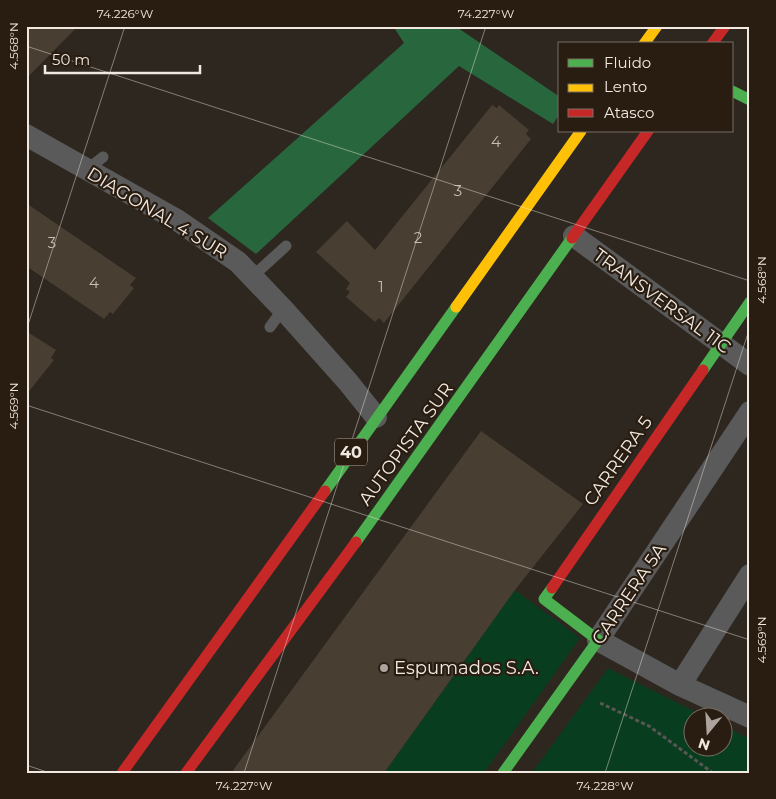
<svg xmlns="http://www.w3.org/2000/svg" width="776" height="799" viewBox="0 0 776 799" font-family="Montserrat,sans-serif">
	<style>
		.green { fill: #093d1f }
		.forest { fill: #28663e }
		.building { fill: #483e32 }
		.lines { fill: none; stroke-linecap: round; stroke-linejoin: round }
		.path { stroke: #585756; stroke-width: 3; stroke-dasharray: 4 2.5; stroke-linecap: butt }
		.lane { stroke: #5a5a5a; stroke-width: 11 }
		.street { stroke: #5a5a5a; stroke-width: 22 }
		.fast { stroke: #4caf50; stroke-width: 11 }
		.slow { stroke: #ffc107; stroke-width: 11 }
		.jam { stroke: #c62828; stroke-width: 11 }
		.ticks { fill: none; stroke: #f1e8e0; stroke-width: 1; stroke-opacity: 0.45 }
		.poi-dot { fill: #aca49d; stroke: #291d11; stroke-width: 2 }
		.labels { text-anchor: middle; dominant-baseline: central; stroke-width: 4.5; stroke-linejoin: round; paint-order: stroke }
		.number-label { font-size: 15px; fill: #c7beb4 }
		.shield { fill: #291d11; stroke: #b5aba2; stroke-width: 1 }
		.shield-label { font-size: 16px; font-weight: bold; fill: #f1e8e0 }
		.street-label { font-size: 18px; fill: #f1e8e0; stroke: #291d11 }
		.poi-label { font-size: 18px; fill: #f1e8e0; stroke: #291d11; text-anchor: start }
		.neatline { fill: none; stroke: #f1e8e0; stroke-width: 2 }
		.ticks-label { font-size: 12px; text-anchor: middle; fill: #f1e8e0 }
	</style>
	<rect width="100%" height="100%" fill="#2d2720"/>
	<!-- green -->
	<path class="green" d="M 515,590 L 580,638 L 484,773 L 384,773 Z
		M 608,668 L 704,716 L 694,716 L 694,746 L 724,746 L 724,726 L 750,739 L 750,773 L 532,773 Z"/>
	<!-- forest -->
	<path class="forest" d="M 390,26 L 455,26 L 560,97 L 560,113 L 553,124 L 459,66 L 256,254 L 208,218 L 404,43 L 395,29 Z"/>
	<!-- building -->
	<path class="building" d="M 26,26 L 78,26 L 26,79 Z
		M 492,105 L 497,108 L 499,105 L 529,130 L 526,134 L 531,139 L 384,323 L 379,318 L 375,322 L 346,297 L 350,292 L 346,289 L 350,283 L 316,252 L 347,221 L 375,250 Z
		M 26,203 L 136,278 L 130,285 L 134,288 L 113,314 L 110,312 L 104,319 L 26,266 Z
		M 26,331 L 56,350 L 51,358 L 54,360 L 26,395 Z
		M 481,431 L 583,504 L 515,590 L 384,773 L 231,773 Z"/>
	<g class="lines">
		<!-- path -->
		<path class="path" d="M 600,703 L 649,726 L 713,773"/>
		<!-- lane -->
		<path class="lane" d="M 87,170 L 103,157
			M 252,277 L 286,246
			M 270,327 L 283,309"/>
		<!-- street -->
		<path class="street" d="M 26,135 L 177,220 L 238,262 L 283,309 L 348,382 L 376,417
			M 574,236 L 750,365
			M 750,412 L 598,640 L 680,685 L 750,717
			M 680,685 L 750,575"/>
		<!-- fast -->
		<path class="fast" d="M 732,91 L 750,100
			M 703,370 L 750,302
			M 325,491 L 456,307
			M 356,542 L 572,238
			M 503,773 L 598,640 L 544,599 L 552,588"/>
		<!-- slow -->
		<path class="slow" d="M 644,44 L 657,26
			M 456,307 L 581,131"/>
		<!-- jam -->
		<path class="jam" d="M 712,44 L 725,26
			M 572,238 L 648,131
			M 552,588 L 703,370
			M 122,773 L 325,491
			M 186,773 L 356,542"/>
	</g>
	<!-- ticks -->
	<path class="ticks" d="M 26,46 L 750,281M 26,331 L 125,26M 26,405 L 750,640M 26,765 L 50,773M 244,773 L 486,26M 605,773 L 750,327"/>
	<!-- markers -->
	<circle class="poi-dot" cx="384" cy="668" r="5"/>
	<g class="labels">
		<!-- number labels -->
		<g class="number-label">
			<text x="496" y="141">4</text>
			<text x="458" y="190">3</text>
			<text x="418" y="237">2</text>
			<text x="52" y="242">3</text>
			<text x="94" y="282">4</text>
			<text x="381" y="286">1</text>
		</g>
		<!-- shield labels -->
		<rect class="shield" x="335" y="438.5" width="32" height="27" rx="4"/>
		<g class="shield-label">
			<text x="351" y="452">40</text>
		</g>
		<!-- street labels -->
		<g class="street-label">
			<text transform="translate(157 213) rotate(31)">DIAGONAL 4 SUR</text>
			<text transform="translate(662 301) rotate(36)">TRANSVERSAL 11C</text>
			<text transform="translate(406 444) rotate(-54)">AUTOPISTA SUR</text>
			<text transform="translate(618 461) rotate(-55)">CARRERA 5</text>
			<text transform="translate(629 594) rotate(-56)">CARRERA 5A</text>
		</g>
		<!-- poi labels -->
		<g class="poi-label">
			<text x="394" y="668">Espumados S.A.</text>
		</g>
	</g>
	<!-- border -->
	<rect width="776" height="799" fill="none" stroke="#291d11" stroke-width="55"/>
	<!-- legend -->
	<rect x="558" y="42" width="175" height="90" fill="#291d11" stroke="#796e64"/>
	<rect x="568" y="59" width="25" height="8" fill="#4caf50" stroke="#796e64"/>
	<text x="604" y="68" font-size="15" fill="#f1e8e0">Fluido</text>
	<rect x="568" y="84" width="25" height="8" fill="#ffc107" stroke="#796e64"/>
	<text x="604" y="92" font-size="15" fill="#f1e8e0">Lento</text>
	<rect x="568" y="109" width="25" height="8" fill="#c62828" stroke="#796e64"/>
	<text x="604" y="118" font-size="15" fill="#f1e8e0">Atasco</text>
	<!-- north arrow -->
	<g transform="translate(708 732) rotate(198)"><circle r="24" fill="#291d11" stroke="#796e64"/>
	<path d="M0-4L9 19L0 12L-9 19Z" fill="#aca49d"/>
	<text y="-8" font-size="14" font-weight="bold" text-anchor="middle" fill="#f1e8e0">N</text>
	</g>
	<!-- scale -->
	<path d="M45 65v8h155v-8" fill="none" stroke="#f1e8e0" stroke-width="2.5"/>
	<text x="52" y="65" font-size="15" fill="#f1e8e0" stroke="#291d11" stroke-width="4" paint-order="stroke">50 m</text>
	<rect x="28" y="28" width="720" height="744" class="neatline"/>
	<g class="ticks-label">
		<text x="125" y="18">74.226°W</text>
		<text x="486" y="18">74.227°W</text>
		<text transform="translate(14 46) rotate(-90)" y="4">4.568°N</text>
		<text transform="translate(762 280) rotate(-90)" y="4">4.568°N</text>
		<text transform="translate(14 406) rotate(-90)" y="4">4.569°N</text>
		<text transform="translate(762 640) rotate(-90)" y="4">4.569°N</text>
		<text x="244" y="790">74.227°W</text>
		<text x="605" y="790">74.228°W</text>
	</g>
</svg>
